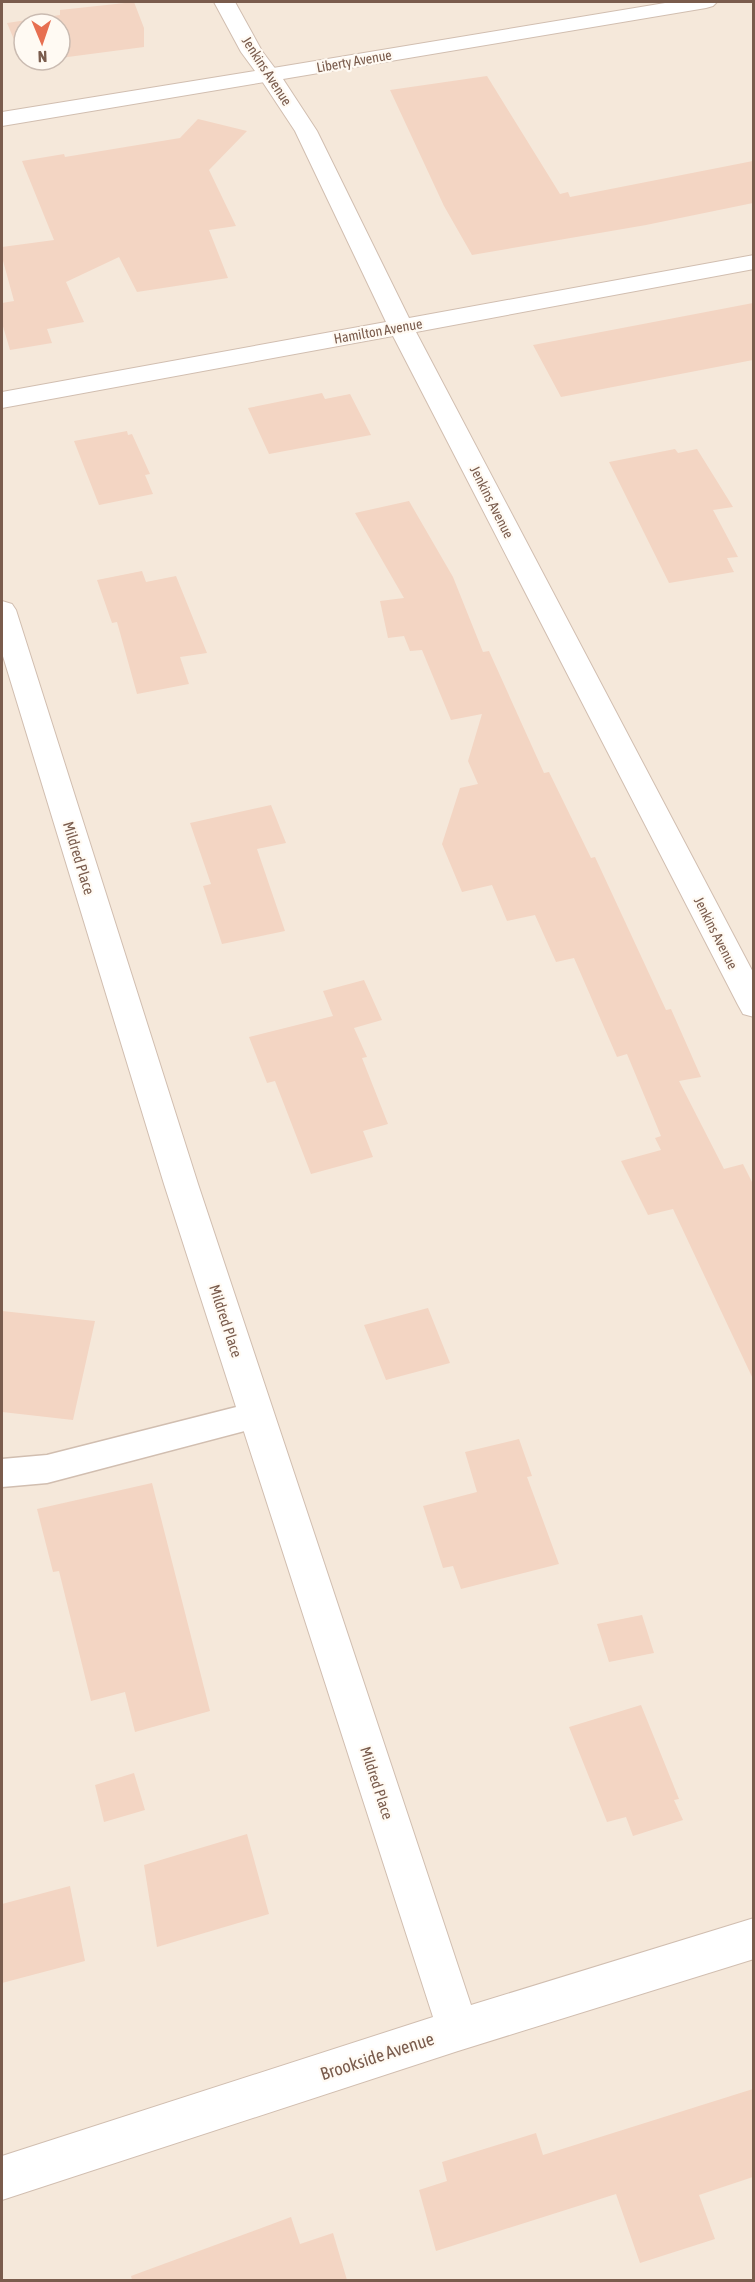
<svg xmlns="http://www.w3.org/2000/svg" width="755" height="2282" viewBox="0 0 755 2282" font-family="'Asap Condensed',sans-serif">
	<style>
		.residential { fill: #f5e8da; fill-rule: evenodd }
		.building { fill: #f3d5c3 }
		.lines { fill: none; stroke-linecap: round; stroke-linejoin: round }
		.service-casing { stroke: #d1beb0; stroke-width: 3 }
		.minor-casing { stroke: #d1beb0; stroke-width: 2 }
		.tertiary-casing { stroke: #d1beb0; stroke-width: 2 }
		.service { fill: #fff; fill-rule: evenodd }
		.minor { fill: #fff; fill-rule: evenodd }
		.tertiary { fill: #fff; fill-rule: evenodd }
		.labels { text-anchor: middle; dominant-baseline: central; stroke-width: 4.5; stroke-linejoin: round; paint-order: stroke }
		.far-street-label { font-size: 14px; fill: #7a5c4d; stroke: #fffaf3 }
		.street-label { font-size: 15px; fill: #7a5c4d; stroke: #fffaf3 }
		.near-street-label { font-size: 18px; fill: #7a5c4d; stroke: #fffaf3 }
	</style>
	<rect width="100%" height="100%" fill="#fdf6ec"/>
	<!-- residential -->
	<path class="residential" d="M 2,2 L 753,2 L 753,2280 L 2,2280 ZM 24,24 L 60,24 L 60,60 L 24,60 Z"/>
	<!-- building -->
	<path class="building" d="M 134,2 L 144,28 L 144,47 L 60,58 L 60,24 L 24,24 L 24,60 L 43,60 L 24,63 L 7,23 L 60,15 L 60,10 Z
		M 487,76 L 560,194 L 568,192 L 570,197 L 753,161 L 753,203 L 646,225 L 472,255 L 444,206 L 390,90 Z
		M 198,119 L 247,131 L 209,170 L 236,226 L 209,230 L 228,278 L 137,292 L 119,257 L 66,282 L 84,322 L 47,329 L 52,343 L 10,350 L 2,323 L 2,303 L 14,301 L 2,257 L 2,247 L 54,240 L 22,161 L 64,154 L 65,157 L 180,138 Z
		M 753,303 L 753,360 L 561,397 L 533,345 Z
		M 322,393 L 325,399 L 350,394 L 371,435 L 269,454 L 248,408 Z
		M 127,431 L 128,435 L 132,434 L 150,474 L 145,475 L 153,494 L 99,505 L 74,441 Z
		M 675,449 L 678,453 L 697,449 L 733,507 L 713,510 L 738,557 L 727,558 L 734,572 L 669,583 L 609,462 Z
		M 409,501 L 453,577 L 483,652 L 489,651 L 544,773 L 549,772 L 591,858 L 595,857 L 666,1010 L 671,1009 L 701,1077 L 679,1081 L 724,1169 L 743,1164 L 753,1184 L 753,1379 L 673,1209 L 648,1215 L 621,1161 L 661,1150 L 655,1138 L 661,1136 L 627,1054 L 617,1057 L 574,958 L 556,962 L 535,915 L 507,921 L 492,885 L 462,892 L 442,844 L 460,788 L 478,784 L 468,761 L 482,714 L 451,720 L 422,650 L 410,651 L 404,636 L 388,638 L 380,601 L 404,598 L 355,513 Z
		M 142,571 L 146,582 L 176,576 L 207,653 L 180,657 L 189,684 L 137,694 L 117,622 L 112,623 L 97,580 Z
		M 271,805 L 286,843 L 257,849 L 285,931 L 222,944 L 203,886 L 211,884 L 190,823 Z
		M 364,980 L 382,1020 L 354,1028 L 367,1057 L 362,1058 L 388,1124 L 363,1131 L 373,1157 L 311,1174 L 275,1081 L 267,1083 L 249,1037 L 333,1016 L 323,991 Z
		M 428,1308 L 450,1363 L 386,1380 L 364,1325 Z
		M 2,1311 L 95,1321 L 73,1420 L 2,1412 Z
		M 519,1439 L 532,1476 L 527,1477 L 559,1564 L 461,1589 L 453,1566 L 443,1568 L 423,1506 L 477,1492 L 465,1452 Z
		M 152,1483 L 210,1711 L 135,1732 L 125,1692 L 91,1701 L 59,1571 L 53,1572 L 37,1509 Z
		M 642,1615 L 654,1653 L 609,1662 L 597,1624 Z
		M 641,1705 L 679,1799 L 674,1800 L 683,1820 L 633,1836 L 626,1817 L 607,1822 L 569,1727 Z
		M 134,1773 L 145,1810 L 104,1822 L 95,1785 Z
		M 247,1834 L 269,1914 L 157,1947 L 144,1865 Z
		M 70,1886 L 85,1961 L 2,1983 L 2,1904 Z
		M 753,2089 L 753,2177 L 699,2195 L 715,2239 L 640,2263 L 616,2194 L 436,2251 L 419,2190 L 447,2181 L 442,2162 L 536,2133 L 543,2155 Z
		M 291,2217 L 300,2244 L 333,2233 L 347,2280 L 132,2280 L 131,2276 Z"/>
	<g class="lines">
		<defs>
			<path id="service" d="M 256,1402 L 267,1405 L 271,1415 L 267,1425 L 256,1428 L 47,1483 L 2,1487 L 2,1459 L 47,1455 Z"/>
			<path id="minor" d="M 671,2 L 717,2 L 713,6 L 706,8 L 283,79 L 317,131 L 409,318 L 754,255 L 754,269 L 416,332 L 754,974 L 754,1017 L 743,1014 L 738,1005 L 393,336 L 2,408 L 2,392 L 386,322 L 295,131 L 258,75 L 261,70 Z
				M 2,601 L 12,604 L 16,610 L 198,1184 L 471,2005 L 754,1918 L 754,1959 L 458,2051 L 2,2200 L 2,2156 L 433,2017 L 164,1184 L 2,653 Z"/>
			<path id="tertiary" d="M 214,2 L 235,2 L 262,51 L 280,75 L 277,80 L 2,126 L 2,112 L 255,71 L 241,52 Z"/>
		</defs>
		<!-- service casing -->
		<use href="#service" class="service-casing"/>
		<!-- minor casing -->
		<use href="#minor" class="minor-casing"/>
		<!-- tertiary casing -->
		<use href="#tertiary" class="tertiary-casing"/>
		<!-- service -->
		<use href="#service" class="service"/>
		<!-- minor -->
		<use href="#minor" class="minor"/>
		<!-- tertiary -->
		<use href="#tertiary" class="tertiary"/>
	</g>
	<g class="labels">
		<!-- far-street labels -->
		<g class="far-street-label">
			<text transform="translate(354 61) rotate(-10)">Liberty Avenue</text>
			<text transform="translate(267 71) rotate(57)">Jenkins Avenue</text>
			<text transform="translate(378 331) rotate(-10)">Hamilton Avenue</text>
			<text transform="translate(492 502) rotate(63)">Jenkins Avenue</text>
			<text transform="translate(716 933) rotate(63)">Jenkins Avenue</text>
		</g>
		<!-- street labels -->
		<g class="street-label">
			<text transform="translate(79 858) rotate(73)">Mildred Place</text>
			<text transform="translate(226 1321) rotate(72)">Mildred Place</text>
			<text transform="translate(377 1783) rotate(72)">Mildred Place</text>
		</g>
		<!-- near-street labels -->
		<g class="near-street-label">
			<text transform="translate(377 2056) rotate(-18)">Brookside Avenue</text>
		</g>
	</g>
	<!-- border -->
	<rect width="755" height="2282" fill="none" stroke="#7a5c4d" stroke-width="6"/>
	<!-- north arrow -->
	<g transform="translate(42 42) rotate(178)"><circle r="28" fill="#fffaf3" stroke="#cabbb1" stroke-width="1.5"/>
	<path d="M0-4.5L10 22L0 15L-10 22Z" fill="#e76f51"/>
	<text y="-9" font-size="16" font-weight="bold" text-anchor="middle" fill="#7a5c4d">N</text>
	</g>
</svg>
